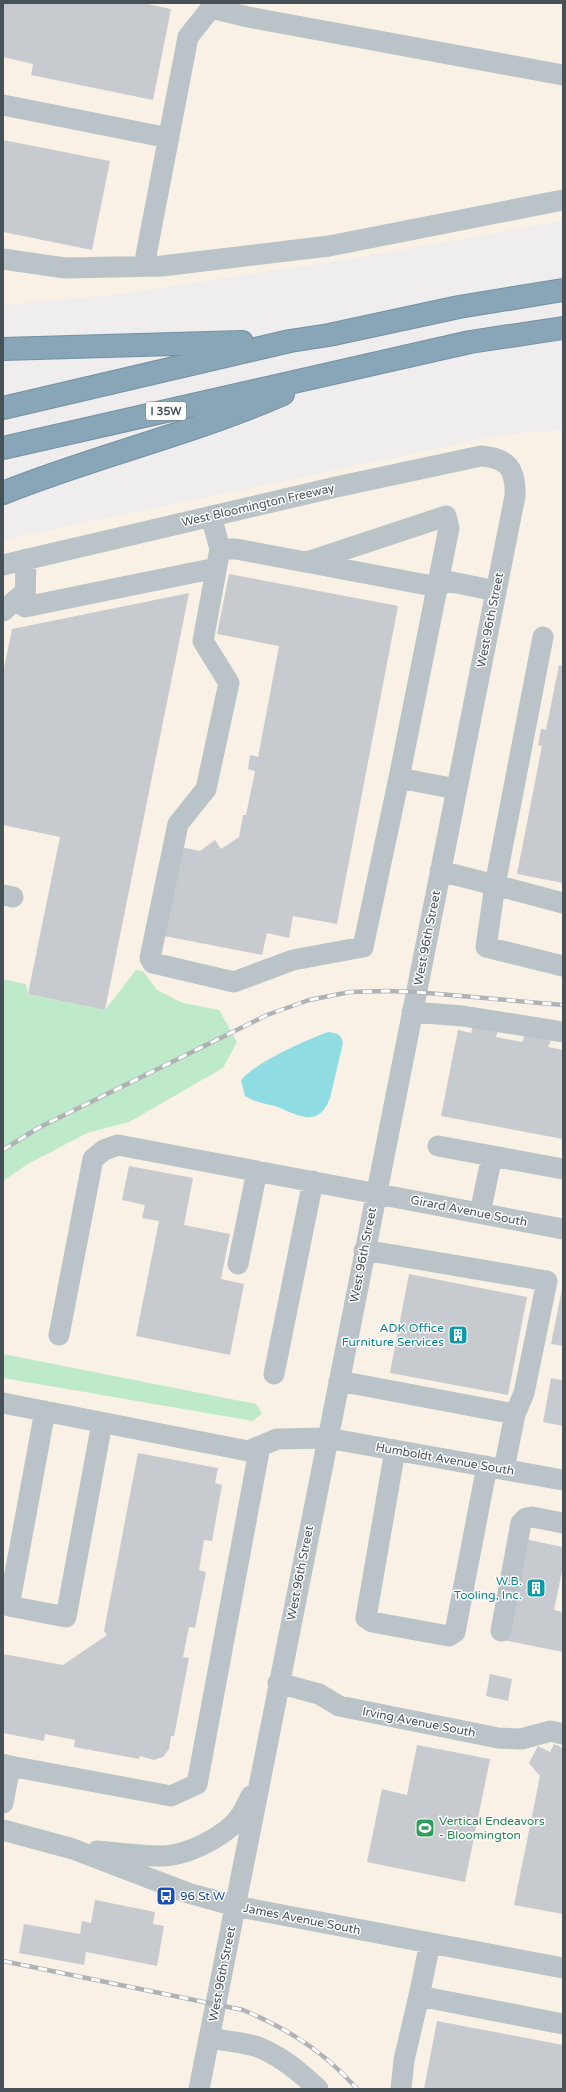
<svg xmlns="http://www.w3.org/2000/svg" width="566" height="2092" viewBox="0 0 566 2092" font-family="'Varela Round',sans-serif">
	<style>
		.commercial { fill: #f9f1e6 }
		.green { fill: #beeac9 }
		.water { fill: #8fdde3 }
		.building { fill: #c7cbcf }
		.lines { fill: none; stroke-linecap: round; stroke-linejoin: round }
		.highway-casing { stroke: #7491a3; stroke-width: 24 }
		.minor { stroke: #b9c3c8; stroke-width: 21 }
		.highway { stroke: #88a6b7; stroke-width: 22 }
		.rail-casing { stroke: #afb3b6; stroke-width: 4.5 }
		.rail { stroke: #fff; stroke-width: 3; stroke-dasharray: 9; stroke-linecap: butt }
		.labels { text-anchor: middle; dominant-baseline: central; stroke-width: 3; stroke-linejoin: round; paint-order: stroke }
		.shield { fill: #fff; stroke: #7e868a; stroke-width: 1 }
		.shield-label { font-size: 11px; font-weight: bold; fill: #475258 }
		.street-label { font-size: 12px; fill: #475258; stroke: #fff }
		.culture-label { font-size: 12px; fill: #0d838f; stroke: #fff; text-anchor: end }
		.leisure-label { font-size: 12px; fill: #27864d; stroke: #fff; text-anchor: start }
		.transit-label { font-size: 12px; fill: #164399; stroke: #fff; text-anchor: start }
	</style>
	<rect width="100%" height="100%" fill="#efeded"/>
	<!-- commercial -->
	<path class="commercial" d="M 3,3 L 563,3 L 563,221 L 350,259 L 114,295 L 3,305 Z
		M 563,430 L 563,2089 L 3,2089 L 3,542 L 21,536 L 507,434 Z"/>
	<!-- green -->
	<path class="green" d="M 136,970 L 143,971 L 157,990 L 183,1003 L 219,1010 L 237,1042 L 223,1068 L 129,1122 L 87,1133 L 28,1164 L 3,1181 L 3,979 L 26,984 L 28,994 L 105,1010 Z
		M 3,1354 L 256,1404 L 262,1413 L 253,1421 L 3,1378 Z"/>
	<!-- water -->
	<path class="water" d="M 328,1032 C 337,1033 341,1034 343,1043 L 330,1098 C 318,1130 296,1114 275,1106 C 264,1103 254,1102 245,1096 L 241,1081 C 250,1065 308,1039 328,1032 Z"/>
	<!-- building -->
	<path class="building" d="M 3,3 L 143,3 L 171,9 L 153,100 L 31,75 L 33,64 L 3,57 Z
		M 3,140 L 110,161 L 92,250 L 3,232 Z
		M 229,574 L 398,606 L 337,924 L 293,916 L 289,938 L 267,933 L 262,955 L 164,936 L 181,847 L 200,851 L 215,840 L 221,849 L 239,837 L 243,815 L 246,815 L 255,771 L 248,769 L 250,755 L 258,757 L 279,646 L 217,634 Z
		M 189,593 L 105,1010 L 28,994 L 60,837 L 3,825 L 3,673 L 12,629 Z
		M 559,665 L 563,666 L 563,883 L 517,874 L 542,746 L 538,745 L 541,729 L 546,730 Z
		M 474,1022 L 498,1031 L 496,1037 L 522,1042 L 526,1032 L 551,1041 L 548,1047 L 563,1050 L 563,1139 L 441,1116 L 458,1030 L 471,1033 Z
		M 129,1166 L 193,1178 L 184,1225 L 230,1234 L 221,1279 L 244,1284 L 230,1355 L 136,1336 L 159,1221 L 142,1218 L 145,1205 L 122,1200 Z
		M 409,1274 L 527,1297 L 508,1395 L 390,1373 Z
		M 562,1289 L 563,1289 L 563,1346 L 551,1344 Z
		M 551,1378 L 562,1380 L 563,1426 L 543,1422 Z
		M 138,1453 L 218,1468 L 215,1483 L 222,1485 L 212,1541 L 204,1540 L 199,1570 L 206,1572 L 195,1628 L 189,1627 L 183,1657 L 189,1658 L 174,1736 L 171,1736 L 169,1749 L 163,1757 L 159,1758 L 154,1760 L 140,1756 L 139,1759 L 74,1747 L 75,1740 L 45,1734 L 44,1741 L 3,1733 L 3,1654 L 63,1665 L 107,1635 L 104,1631 Z
		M 524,1539 L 563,1547 L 563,1566 L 554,1610 L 563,1612 L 563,1652 L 503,1640 Z
		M 490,1674 L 512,1679 L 508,1701 L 486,1696 Z
		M 554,1744 L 563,1748 L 563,1914 L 514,1905 L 540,1776 L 529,1763 L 538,1746 L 550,1752 Z
		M 417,1745 L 490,1759 L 465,1882 L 367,1862 L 382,1789 L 407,1795 Z
		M 95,1900 L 155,1912 L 153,1924 L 164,1926 L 157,1966 L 86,1952 L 84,1965 L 19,1953 L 24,1924 L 80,1934 L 82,1921 L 91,1923 Z
		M 437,2021 L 563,2045 L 563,2089 L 424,2089 Z"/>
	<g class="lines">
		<defs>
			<path id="highway" d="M 3,349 L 242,342
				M 3,408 L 290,341 L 329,335 L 459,307 L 563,290
				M 3,448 L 470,342 L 563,328
				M 3,493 C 95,456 192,434 283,394"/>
		</defs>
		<!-- highway casing -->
		<use href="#highway" class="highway-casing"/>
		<!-- minor -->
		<path class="minor" d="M 3,105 L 169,138
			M 3,259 L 65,268 L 162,266 L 329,246 L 563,200
			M 144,266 L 188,37 L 211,8 L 248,17 L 563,75
			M 211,516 L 220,549 L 203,641 L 229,683 L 206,789 L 178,824 L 150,958 L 153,963 L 234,982 L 293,960 L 363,947 L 399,778
			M 220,549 L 236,549 L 438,587 L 447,581 L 496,591
			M 26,559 L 25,607 L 216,568
			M 307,562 L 446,516 L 449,528 L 399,778 L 456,789
			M 3,565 L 336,487 L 481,456 C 508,458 516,469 515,496 L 199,2089
			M 3,611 L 25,592
			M 440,871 L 495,885 L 543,637
			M 3,895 L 13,897
			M 563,903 L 495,885 L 486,947 L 563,966
			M 412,1012 L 463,1016 L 563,1032
			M 438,1146 L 563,1169
			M 480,1213 L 492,1156
			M 238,1264 L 257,1171
			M 59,1335 L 93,1159 L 104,1150 L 118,1145 L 563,1229
			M 274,1374 L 313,1181
			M 339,1381 L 515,1414 L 524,1393 L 547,1281 L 364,1250
			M 3,1403 L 248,1451 L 277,1439 L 327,1438 L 563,1480
			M 45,1411 L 9,1606 L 66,1617 L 102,1423
			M 395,1450 L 366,1618 L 372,1622 L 449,1636 L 455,1632 L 487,1466
			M 504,1469 L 515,1414
			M 501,1631 L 521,1523 L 526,1518 L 532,1517 L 563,1523
			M 278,1683 L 319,1694 L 339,1706 L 498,1738 L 521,1739 L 551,1731 L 563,1734
			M 3,1764 L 10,1766 L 3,1803
			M 10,1766 L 171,1796 L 197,1784 L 260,1446
			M 3,1830 L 73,1849 L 188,1893 L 235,1906 L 563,1968
			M 97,1851 C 118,1853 140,1856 161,1856 C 187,1856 227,1836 241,1815 C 245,1809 248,1802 251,1796
			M 430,1943 L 419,1996 L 563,2024
			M 209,2038 C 225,2041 243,2042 258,2047 C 281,2056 300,2072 318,2089
			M 401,2089 L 404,2060 L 419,1996"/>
		<!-- highway -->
		<use href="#highway" class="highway"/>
		<defs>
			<path id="rail" d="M 3,1150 L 38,1128 L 267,1015 L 309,1000 L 350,992 L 387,991 L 416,992 L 563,1005
				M 3,1961 L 243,2010 C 287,2028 326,2053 357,2089"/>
		</defs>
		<!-- rail casing -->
		<use href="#rail" class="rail-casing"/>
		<!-- rail -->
		<use href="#rail" class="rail"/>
	</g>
	<!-- icons -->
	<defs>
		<symbol id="building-square" viewBox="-11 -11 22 22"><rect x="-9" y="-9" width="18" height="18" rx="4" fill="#0f9aa8" stroke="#fff"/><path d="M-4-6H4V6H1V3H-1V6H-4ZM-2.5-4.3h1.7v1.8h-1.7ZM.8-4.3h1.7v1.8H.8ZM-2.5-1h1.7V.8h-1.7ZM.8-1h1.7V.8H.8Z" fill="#fff"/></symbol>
		<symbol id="stadium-square" viewBox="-11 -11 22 22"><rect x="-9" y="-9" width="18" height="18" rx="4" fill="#2e9e5b" stroke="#fff"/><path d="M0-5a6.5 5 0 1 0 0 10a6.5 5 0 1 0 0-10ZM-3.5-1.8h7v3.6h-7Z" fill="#fff"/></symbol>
		<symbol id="bus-square" viewBox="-11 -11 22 22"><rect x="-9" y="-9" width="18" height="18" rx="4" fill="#1a4fb4" stroke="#fff"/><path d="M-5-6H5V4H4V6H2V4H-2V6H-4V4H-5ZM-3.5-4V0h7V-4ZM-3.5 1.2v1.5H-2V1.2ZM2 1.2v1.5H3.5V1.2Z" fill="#fff"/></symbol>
	</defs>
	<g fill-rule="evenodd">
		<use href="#building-square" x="447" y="1324" width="22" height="22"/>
		<use href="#building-square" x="525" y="1577" width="22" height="22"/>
		<use href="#stadium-square" x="414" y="1817" width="22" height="22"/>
		<use href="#bus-square" x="155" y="1885" width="22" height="22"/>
	</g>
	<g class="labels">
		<!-- shield labels -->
		<rect class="shield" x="146" y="402" width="40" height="18" rx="3"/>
		<g class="shield-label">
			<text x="166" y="411">I 35W</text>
		</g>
		<!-- street labels -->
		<g class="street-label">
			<text transform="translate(258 505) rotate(-13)">West Bloomington Freeway</text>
			<text transform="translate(490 620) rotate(-79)">West 96th Street</text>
			<text transform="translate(427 938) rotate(-79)">West 96th Street</text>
			<text transform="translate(469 1211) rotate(11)">Girard Avenue South</text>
			<text transform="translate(363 1255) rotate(-79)">West 96th Street</text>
			<text transform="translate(445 1459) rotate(10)">Humboldt Avenue South</text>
			<text transform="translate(300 1573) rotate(-79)">West 96th Street</text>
			<text transform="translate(419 1722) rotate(11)">Irving Avenue South</text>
			<text transform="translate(302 1919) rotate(11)">James Avenue South</text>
			<text transform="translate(222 1974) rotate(-79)">West 96th Street</text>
		</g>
		<!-- culture labels -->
		<g class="culture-label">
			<text x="444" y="1328">ADK Office<tspan x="444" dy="14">Furniture Services</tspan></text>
			<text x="522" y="1581">W.B.<tspan x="522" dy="14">Tooling, Inc.</tspan></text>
		</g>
		<!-- leisure labels -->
		<g class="leisure-label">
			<text x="439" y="1821">Vertical Endeavors<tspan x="439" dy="14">- Bloomington</tspan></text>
		</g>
		<!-- transit labels -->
		<g class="transit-label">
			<text x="180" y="1896">96 St W</text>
		</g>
	</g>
	<!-- border -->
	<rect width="566" height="2092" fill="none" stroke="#475258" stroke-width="8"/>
</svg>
